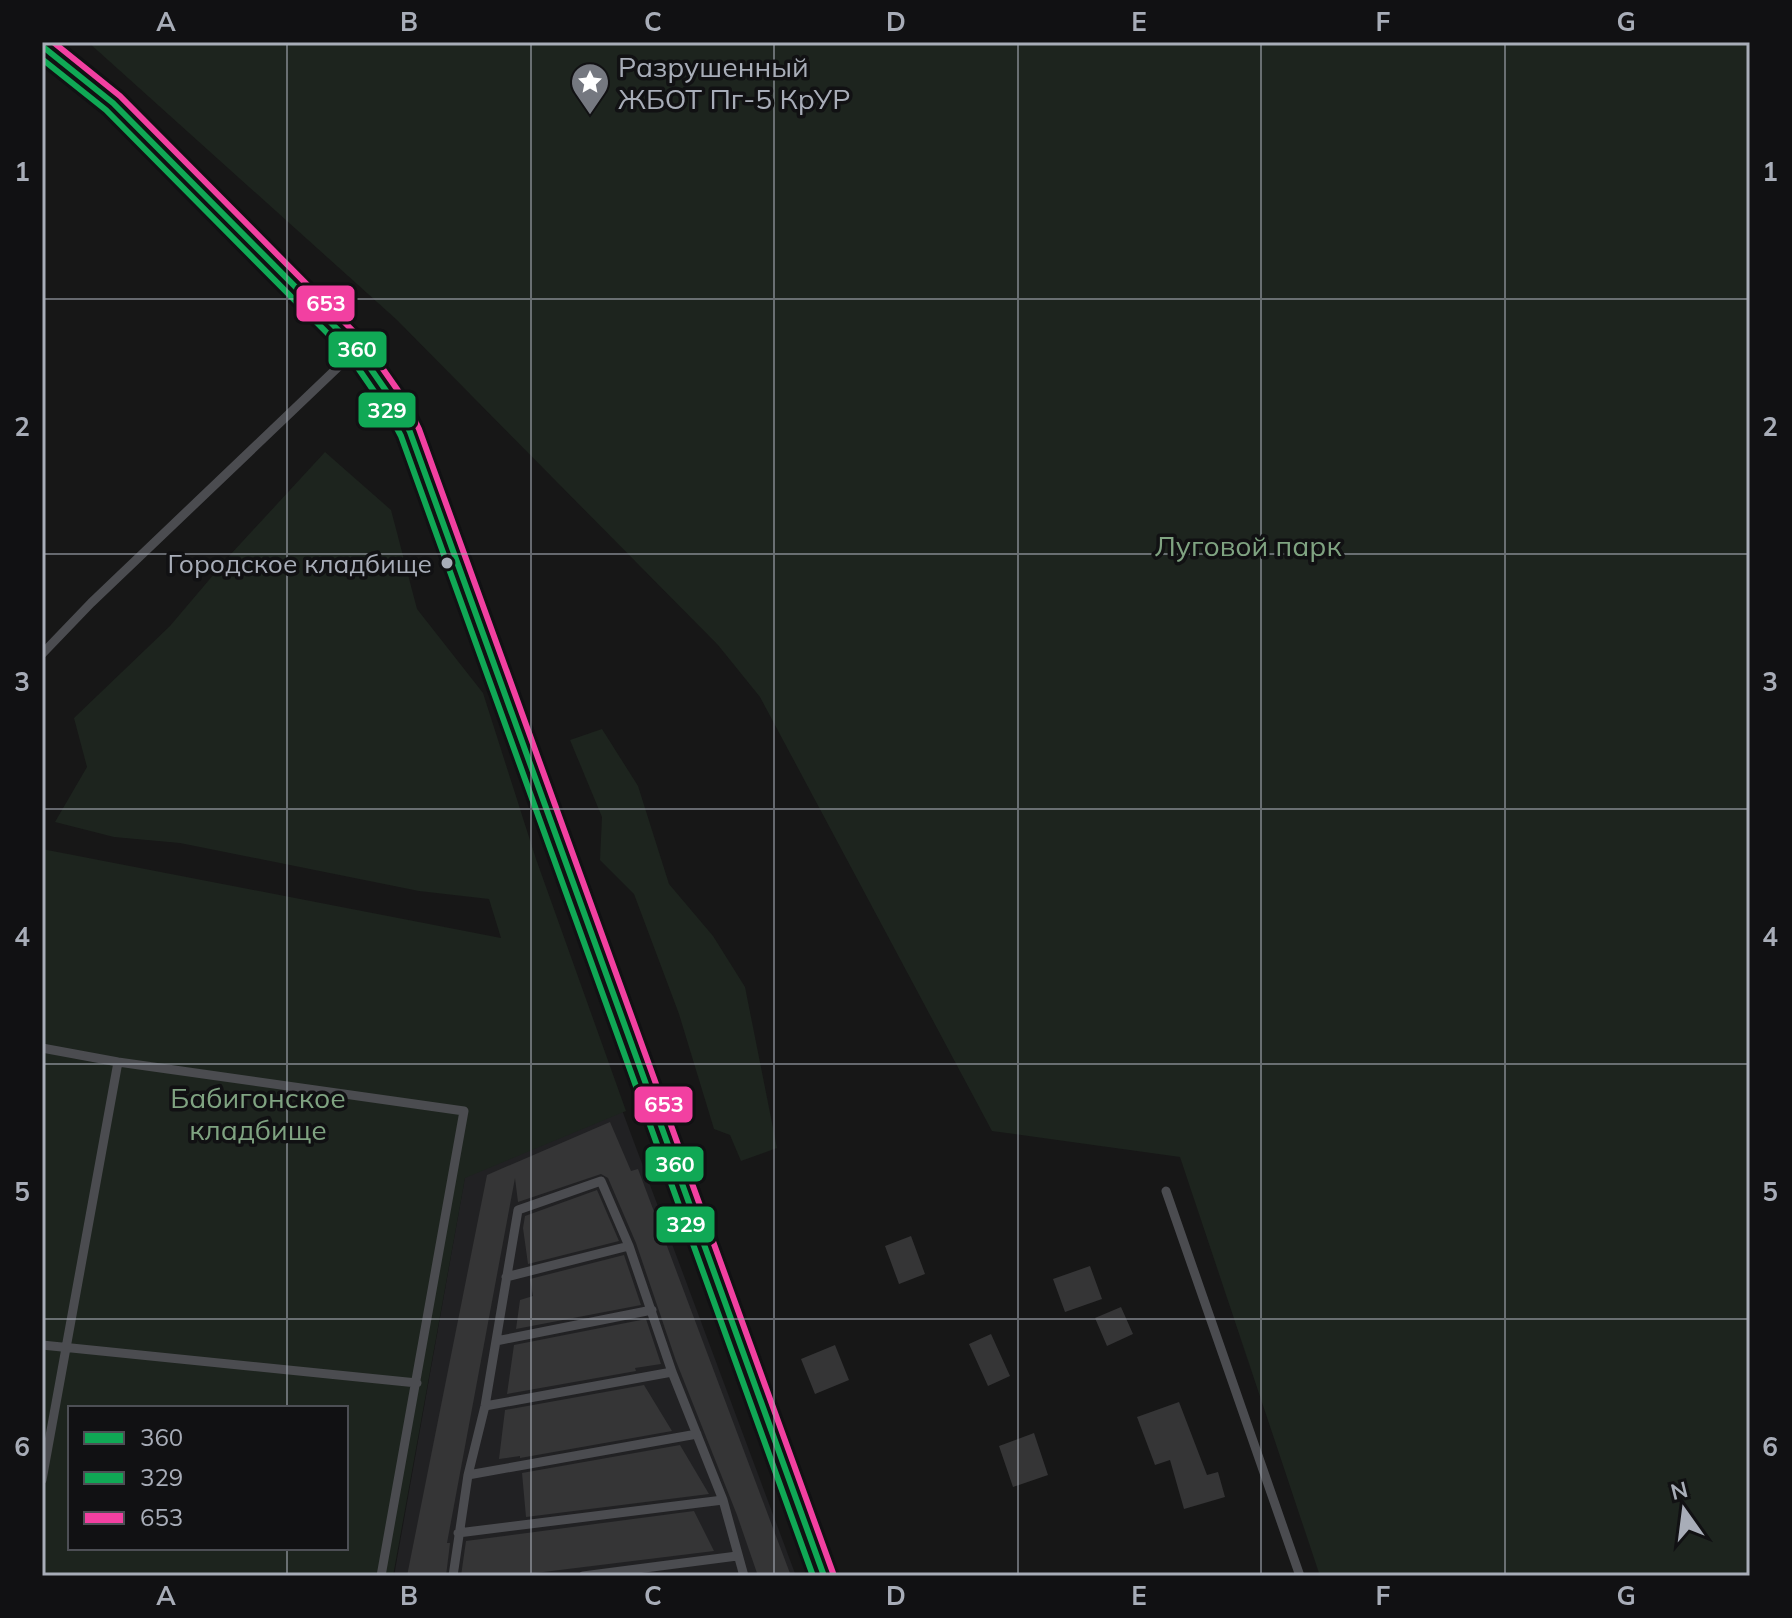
<svg xmlns="http://www.w3.org/2000/svg" width="1792" height="1618" viewBox="0 0 1792 1618" font-family="Mulish,sans-serif">
	<style>
		.built { fill: #212123 }
		.green { fill: #1d241e; fill-rule: evenodd }
		.building { fill: #353536 }
		.lines { fill: none; stroke-linecap: round; stroke-linejoin: round }
		.service { stroke: #4b4c50; stroke-width: 9 }
		.tertiary { stroke: #4b4c50; stroke-width: 22 }
		.bus-1-casing { stroke: #111113; stroke-width: 12 }
		.bus-2-casing { stroke: #111113; stroke-width: 12 }
		.bus-3-casing { stroke: #111113; stroke-width: 12 }
		.bus-1 { stroke: #10a855; stroke-width: 6 }
		.bus-2 { stroke: #10a855; stroke-width: 6 }
		.bus-3 { stroke: #f240a1; stroke-width: 6 }
		.grid { fill: none; stroke: #a8adb8; stroke-width: 2; stroke-opacity: 0.55 }
		.bus-dot { fill: #a8adb8; stroke: #111113; stroke-width: 3 }
		.labels { text-anchor: middle; dominant-baseline: central; stroke-width: 7; stroke-linejoin: round; paint-order: stroke }
		.bus-label { font-size: 26px; fill: #a8adb8; stroke: #111113; text-anchor: end }
		.poi-label { font-size: 28px; fill: #a8adb8; stroke: #111113; text-anchor: start }
		.park-label { font-size: 28px; fill: #7fa381; stroke: #111113 }
		.line-badge { stroke: #111113; stroke-width: 3 }
		.badge-label { font-size: 22px; text-anchor: middle; font-weight: bold; fill: #fff }
		.neatline { fill: none; stroke: #a8adb8; stroke-width: 3 }
		.grid-label { font-size: 26px; text-anchor: middle; font-weight: bold; fill: #a8adb8 }
	</style>
	<rect width="100%" height="100%" fill="#171717"/>
	<!-- built -->
	<path class="built" d="M 622,1110 L 796,1576 L 394,1576 L 465,1177 Z"/>
	<!-- green -->
	<path class="green" d="M 88,42 L 1750,42 L 1750,1576 L 1320,1576 L 1180,1157 L 992,1131 L 760,697 L 718,645 L 397,320 Z
		M 325,452 L 391,510 L 417,609 L 483,693 L 536,859 L 626,1111 L 465,1178 L 393,1576 L 42,1576 L 42,849 L 501,938 L 489,899 L 419,891 L 180,843 L 114,837 L 55,822 L 87,767 L 74,718 L 170,626 L 231,554 ZM 70,1408 L 346,1408 L 346,1548 L 70,1548 Z
		M 602,729 L 638,786 L 669,884 L 713,936 L 745,987 L 777,1148 L 741,1161 L 730,1135 L 714,1129 L 679,1014 L 634,894 L 600,860 L 602,817 L 570,740 Z"/>
	<!-- building -->
	<path class="building" d="M 610,1122 L 631,1171 L 638,1169 L 791,1576 L 758,1576 L 737,1515 L 676,1361 L 636,1243 L 608,1178 L 601,1174 L 518,1202 L 515,1178 L 447,1543 L 450,1543 L 446,1576 L 407,1576 L 487,1175 Z
		M 597,1190 L 619,1241 L 528,1264 L 523,1228 L 525,1216 Z
		M 911,1236 L 925,1274 L 899,1284 L 885,1246 Z
		M 624,1255 L 641,1305 L 516,1329 L 520,1300 L 533,1296 L 530,1279 Z
		M 1090,1266 L 1102,1299 L 1065,1312 L 1053,1279 Z
		M 1121,1307 L 1133,1334 L 1107,1346 L 1095,1318 Z
		M 646,1319 L 661,1364 L 635,1368 L 636,1371 L 507,1394 L 514,1345 Z
		M 991,1334 L 1010,1376 L 988,1386 L 969,1344 Z
		M 835,1345 L 849,1380 L 815,1394 L 801,1359 Z
		M 644,1385 L 672,1431 L 520,1458 L 520,1456 L 499,1459 L 505,1410 Z
		M 1179,1402 L 1207,1475 L 1218,1472 L 1225,1497 L 1184,1509 L 1170,1460 L 1155,1465 L 1137,1417 Z
		M 1034,1433 L 1048,1475 L 1013,1487 L 999,1446 Z
		M 680,1445 L 709,1494 L 526,1517 L 522,1473 Z
		M 694,1511 L 714,1551 L 511,1576 L 461,1576 L 466,1541 Z"/>
	<g class="lines">
		<!-- service -->
		<path class="service" d="M 42,654 L 91,603 L 357,349
			M 42,1048 L 118,1062 L 464,1111 L 381,1576
			M 1166,1191 L 1300,1576
			M 506,1277 L 629,1246
			M 496,1341 L 652,1310
			M 42,1345 L 417,1383
			M 485,1406 L 672,1372
			M 468,1475 L 697,1434
			M 42,1480 L 118,1062
			M 458,1533 L 723,1500
			M 453,1576 L 468,1475 L 485,1406 L 518,1210 L 601,1181 L 629,1246 L 672,1372 L 723,1500 L 744,1576
			M 583,1576 L 737,1556"/>
		<!-- tertiary -->
		<path class="tertiary" d="M 42,46 L 113,103 L 357,349 L 398,408 L 410,432 L 824,1576"/>
		<defs>
			<path id="bus-1" d="M 42,46 L 113,103 L 357,349 L 398,408 L 410,432 L 824,1576"/>
			<path id="bus-2" d="M 42,59 L 106,110 L 349,355 L 389,413 L 401,436 L 813,1576"/>
			<path id="bus-3" d="M 53,42 L 120,96 L 364,342 L 406,402 L 419,429 L 833,1573"/>
		</defs>
		<!-- bus-1 casing -->
		<use href="#bus-1" class="bus-1-casing"/>
		<!-- bus-2 casing -->
		<use href="#bus-2" class="bus-2-casing"/>
		<!-- bus-3 casing -->
		<use href="#bus-3" class="bus-3-casing"/>
		<!-- bus-1 -->
		<use href="#bus-1" class="bus-1"/>
		<!-- bus-2 -->
		<use href="#bus-2" class="bus-2"/>
		<!-- bus-3 -->
		<use href="#bus-3" class="bus-3"/>
	</g>
	<!-- grid -->
	<path class="grid" d="M 287,42 L 287,1408M 531,42 L 531,1576M 774,42 L 774,1576M 1018,42 L 1018,1576M 1261,42 L 1261,1576M 1505,42 L 1505,1576M 42,299 L 1750,299M 42,554 L 1750,554M 42,809 L 1750,809M 42,1064 L 1750,1064M 42,1319 L 1750,1319M 287,1548 L 287,1576"/>
	<!-- icons -->
	<defs>
		<symbol id="sight-pin" viewBox="-11 -11 22 30"><path d="M0 17L-7.5 6A9.5 9.5 0 1 1 7.5 6Z" fill="#757880" stroke="#111113"/><path d="M0-6L1.8-2.2L6-1.7L2.9 1.2L3.7 5.4L0 3.3L-3.7 5.4L-2.9 1.2L-6-1.7L-1.8-2.2Z" fill="#fff"/></symbol>
	</defs>
	<g fill-rule="evenodd">
		<use href="#sight-pin" x="568" y="60" width="44" height="60"/>
	</g>
	<!-- markers -->
	<circle class="bus-dot" cx="447" cy="563" r="7"/>
	<g class="labels">
		<!-- bus labels -->
		<g class="bus-label">
			<text x="432" y="563">Городское кладбище</text>
		</g>
		<!-- poi labels -->
		<g class="poi-label">
			<text x="618" y="66">Разрушенный<tspan x="618" dy="32">ЖБОТ Пг-5 КрУР</tspan></text>
		</g>
		<!-- park labels -->
		<g class="park-label">
			<text x="1248" y="545">Луговой парк</text>
			<text x="258" y="1097">Бабигонское<tspan x="258" dy="32">кладбище</tspan></text>
		</g>
	</g>
	<g class="line-badge">
		<rect x="295" y="284" width="61" height="39" rx="8" fill="#f240a1"/>
		<rect x="327" y="330" width="61" height="39" rx="8" fill="#10a855"/>
		<rect x="357" y="391" width="60" height="38" rx="8" fill="#10a855"/>
		<rect x="633" y="1085" width="61" height="39" rx="8" fill="#f240a1"/>
		<rect x="644" y="1145" width="61" height="38" rx="8" fill="#10a855"/>
		<rect x="655" y="1205" width="61" height="39" rx="8" fill="#10a855"/>
	</g>
	<g class="badge-label">
		<text x="326" y="311">653</text>
		<text x="357" y="357">360</text>
		<text x="387" y="418">329</text>
		<text x="664" y="1112">653</text>
		<text x="675" y="1172">360</text>
		<text x="686" y="1232">329</text>
	</g>
	<!-- border -->
	<rect width="1792" height="1618" fill="none" stroke="#111113" stroke-width="88"/>
	<!-- legend -->
	<rect x="68" y="1406" width="280" height="144" fill="#111113" stroke="#4d4f55" stroke-width="2"/>
	<rect x="84" y="1432" width="40" height="12" fill="#10a855" stroke="#4d4f55" stroke-width="2"/>
	<text x="140" y="1446" font-size="24" fill="#a8adb8">360</text>
	<rect x="84" y="1472" width="40" height="12" fill="#10a855" stroke="#4d4f55" stroke-width="2"/>
	<text x="140" y="1486" font-size="24" fill="#a8adb8">329</text>
	<rect x="84" y="1512" width="40" height="12" fill="#f240a1" stroke="#4d4f55" stroke-width="2"/>
	<text x="140" y="1526" font-size="24" fill="#a8adb8">653</text>
	<!-- north arrow -->
	<g transform="translate(1684 1510) rotate(346)" stroke="#111113" stroke-width="6" paint-order="stroke">
	<path d="M0-6L14 30L0 20L-14 30Z" fill="#a8adb8"/>
	<text y="-12" font-size="22" font-weight="bold" text-anchor="middle" fill="#a8adb8">N</text>
	</g>
	<rect x="44" y="44" width="1704" height="1530" class="neatline"/>
	<g class="grid-label">
		<text x="166" y="31">A</text>
		<text x="409" y="31">B</text>
		<text x="653" y="31">C</text>
		<text x="896" y="31">D</text>
		<text x="1139" y="31">E</text>
		<text x="1383" y="31">F</text>
		<text x="1626" y="31">G</text>
		<text x="22" y="181">1</text>
		<text x="1770" y="181">1</text>
		<text x="22" y="436">2</text>
		<text x="1770" y="436">2</text>
		<text x="22" y="691">3</text>
		<text x="1770" y="691">3</text>
		<text x="22" y="946">4</text>
		<text x="1770" y="946">4</text>
		<text x="22" y="1201">5</text>
		<text x="1770" y="1201">5</text>
		<text x="22" y="1456">6</text>
		<text x="1770" y="1456">6</text>
		<text x="166" y="1605">A</text>
		<text x="409" y="1605">B</text>
		<text x="653" y="1605">C</text>
		<text x="896" y="1605">D</text>
		<text x="1139" y="1605">E</text>
		<text x="1383" y="1605">F</text>
		<text x="1626" y="1605">G</text>
	</g>
</svg>
